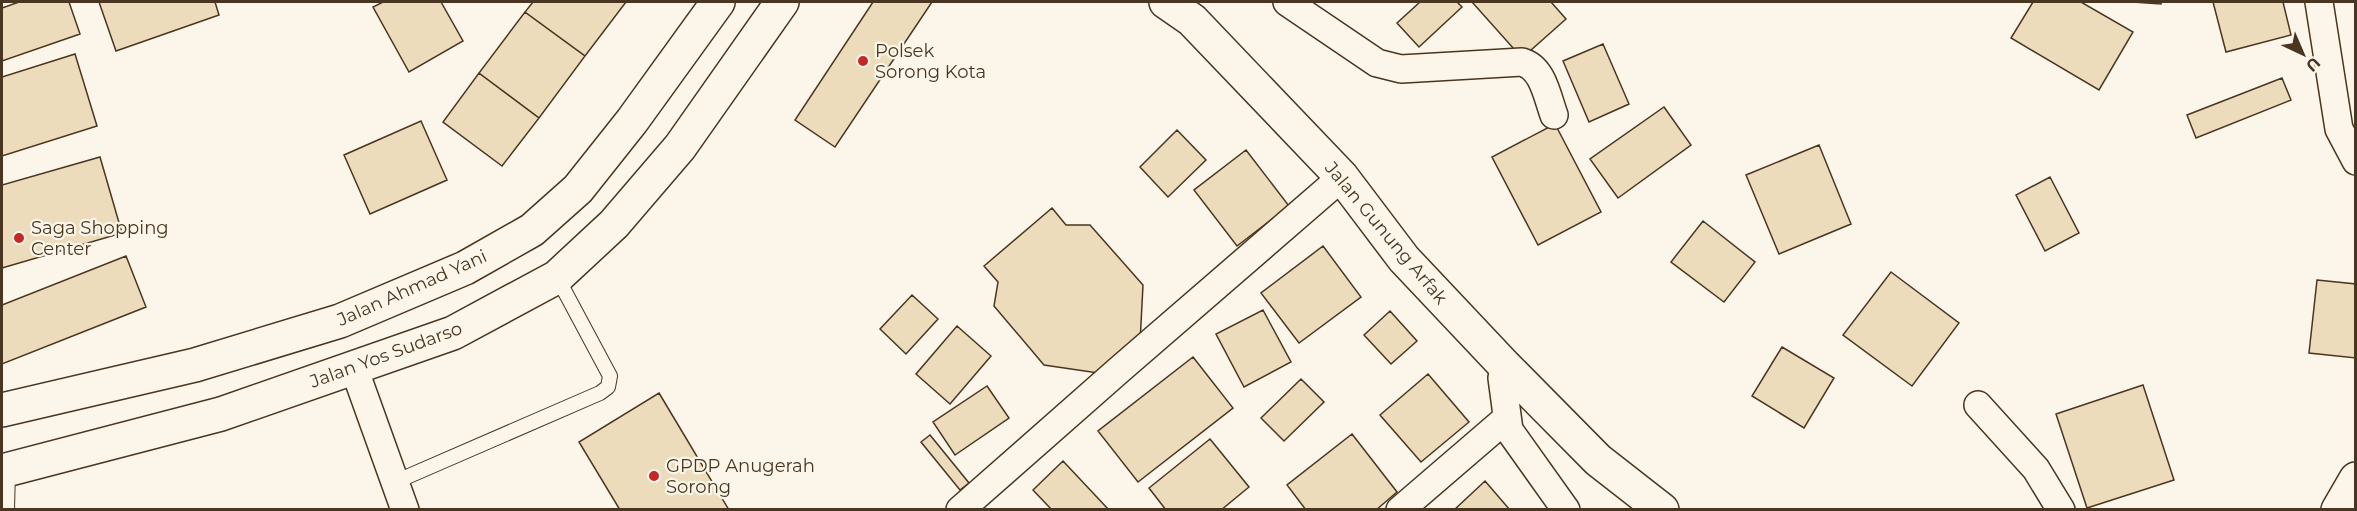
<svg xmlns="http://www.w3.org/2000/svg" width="2357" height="511" viewBox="0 0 2357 511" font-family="Montserrat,sans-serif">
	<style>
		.building { fill: #ecdcbc; stroke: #4a3520; stroke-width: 1.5 }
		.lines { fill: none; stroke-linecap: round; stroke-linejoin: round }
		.service-casing { stroke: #4a3520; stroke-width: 16 }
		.minor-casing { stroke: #4a3520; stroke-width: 30 }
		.tertiary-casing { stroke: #4a3520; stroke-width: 36 }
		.trunk-casing { stroke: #4a3520; stroke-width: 36 }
		.service { stroke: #fbf6e9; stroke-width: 14 }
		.minor { stroke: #fbf6e9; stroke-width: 27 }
		.tertiary { stroke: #fbf6e9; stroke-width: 33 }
		.trunk { stroke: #fbf6e9; stroke-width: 33 }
		.poi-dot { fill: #c62828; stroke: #fbf6e9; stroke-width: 2 }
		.labels { text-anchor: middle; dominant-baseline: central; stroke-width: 4.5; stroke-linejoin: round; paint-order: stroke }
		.poi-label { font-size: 18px; fill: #4a3520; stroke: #fbf6e9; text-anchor: start }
		.street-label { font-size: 18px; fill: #4a3520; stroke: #fbf6e9 }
	</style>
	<rect width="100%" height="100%" fill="#fbf6e9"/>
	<!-- building -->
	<path class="building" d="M 19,2 L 69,2 L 80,34 L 2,61 L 2,8 Z
		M 99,2 L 215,2 L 219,15 L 116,51 Z
		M 383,2 L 441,2 L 463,41 L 409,72 L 373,7 Z
		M 533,2 L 626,2 L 585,56 L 525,12 Z
		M 873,2 L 932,2 L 835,147 L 795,120 Z
		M 1420,2 L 1457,2 L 1462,7 L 1419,47 L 1397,23 Z
		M 1472,2 L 1551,2 L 1566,19 L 1522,58 Z
		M 2033,2 L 2081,2 L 2133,32 L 2099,90 L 2011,38 Z
		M 2132,2 L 2161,2 L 2161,4 Z
		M 2213,2 L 2283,2 L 2291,35 L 2226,52 Z
		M 525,12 L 585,56 L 539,118 L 479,73 Z
		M 1603,44 L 1629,104 L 1589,122 L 1563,61 Z
		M 75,54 L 97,126 L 2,156 L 2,77 Z
		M 479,73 L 539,118 L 502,166 L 443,122 Z
		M 2282,78 L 2291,100 L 2196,138 L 2187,115 Z
		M 1664,107 L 1691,145 L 1618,198 L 1590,159 Z
		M 421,121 L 447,180 L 370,214 L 344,155 Z
		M 1555,124 L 1601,212 L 1538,245 L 1492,157 Z
		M 1177,130 L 1206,160 L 1168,197 L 1140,167 Z
		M 1819,145 L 1851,224 L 1779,254 L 1746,175 Z
		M 1246,150 L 1289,206 L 1237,246 L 1194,190 Z
		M 100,157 L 122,233 L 2,268 L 2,185 Z
		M 2050,177 L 2079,233 L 2045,251 L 2016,195 Z
		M 1052,208 L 1066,225 L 1090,225 L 1143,285 L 1140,343 L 1105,374 L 1044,365 L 994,306 L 998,282 L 984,266 Z
		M 1703,221 L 1755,262 L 1724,302 L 1671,262 Z
		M 1323,246 L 1361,297 L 1299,343 L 1261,293 Z
		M 126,256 L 146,307 L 2,364 L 2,305 Z
		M 1891,272 L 1959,323 L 1912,386 L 1843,335 Z
		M 2317,280 L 2356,284 L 2356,358 L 2309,353 Z
		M 912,295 L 938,319 L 906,354 L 880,329 Z
		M 1263,310 L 1291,362 L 1244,387 L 1216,334 Z
		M 1390,311 L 1417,341 L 1391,364 L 1364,335 Z
		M 957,326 L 991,356 L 950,404 L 916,374 Z
		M 1782,347 L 1834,378 L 1804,428 L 1752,396 Z
		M 1193,357 L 1233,408 L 1138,482 L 1098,431 Z
		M 1428,374 L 1469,422 L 1421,462 L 1380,415 Z
		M 1301,379 L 1324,402 L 1284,441 L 1261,418 Z
		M 2143,385 L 2174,480 L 2087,508 L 2056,414 Z
		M 987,386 L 1009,418 L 955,455 L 933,422 Z
		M 659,393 L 729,510 L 620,510 L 579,442 Z
		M 1352,434 L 1397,492 L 1376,510 L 1306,510 L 1287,485 Z
		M 930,435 L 969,483 L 960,490 L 921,442 Z
		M 1210,439 L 1249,487 L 1221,510 L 1166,510 L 1149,488 Z
		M 1063,461 L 1109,510 L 1052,510 L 1033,490 Z
		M 1485,481 L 1510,510 L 1454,510 Z"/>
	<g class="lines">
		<defs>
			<path id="service" d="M 395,482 L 600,393 L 608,387 L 610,376 L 557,277
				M 7,510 L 8,469"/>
			<path id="minor" d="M 1287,2 L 1377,63 L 1401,69 L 1522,62 C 1543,68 1547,96 1554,115
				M 2319,2 L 2339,129 L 2356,161
				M 1505,366 L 1502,378 L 1509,430 L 1566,510
				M 354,368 L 405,510
				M 1978,405 L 2036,469 L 2061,510
				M 960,510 L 1119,370 L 1342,177
				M 1400,510 L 1507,418"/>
			<path id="tertiary" d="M 1166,2 L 1192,20 L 1342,177 L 1404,259 L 1505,366 L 1598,460 L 1662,510
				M 2338,510 L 2356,479"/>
			<path id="trunk" d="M 2,410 L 195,365 L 340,321 L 465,268 L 532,230 L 578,189 L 632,121 L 718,2
				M 2,471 L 221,414 L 453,333 L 557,277 L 614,224 L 680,147 L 782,2"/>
		</defs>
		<!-- service casing -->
		<use href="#service" class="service-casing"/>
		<!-- minor casing -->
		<use href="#minor" class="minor-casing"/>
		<!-- tertiary casing -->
		<use href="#tertiary" class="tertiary-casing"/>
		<!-- trunk casing -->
		<use href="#trunk" class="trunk-casing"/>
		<!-- service -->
		<use href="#service" class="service"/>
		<!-- minor -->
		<use href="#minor" class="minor"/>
		<!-- tertiary -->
		<use href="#tertiary" class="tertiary"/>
		<!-- trunk -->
		<use href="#trunk" class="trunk"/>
	</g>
	<!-- markers -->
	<g class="poi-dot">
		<circle cx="863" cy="61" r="6"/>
		<circle cx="19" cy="238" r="6"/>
		<circle cx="654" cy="476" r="6"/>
	</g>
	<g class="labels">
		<!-- poi labels -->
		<g class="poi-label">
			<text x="875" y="51">Polsek<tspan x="875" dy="21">Sorong Kota</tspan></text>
			<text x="31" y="228">Saga Shopping<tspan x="31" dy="21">Center</tspan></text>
			<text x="666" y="466">GPDP Anugerah<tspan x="666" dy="21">Sorong</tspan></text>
		</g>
		<!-- street labels -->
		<g class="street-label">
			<text transform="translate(1386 233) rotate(50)">Jalan Gunung Arfak</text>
			<text transform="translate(412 288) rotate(-24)">Jalan Ahmad Yani</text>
			<text transform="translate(386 355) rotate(-20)">Jalan Yos Sudarso</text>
		</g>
	</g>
	<!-- border -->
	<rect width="2357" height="511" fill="none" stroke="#4a3520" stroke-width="6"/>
	<!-- north arrow -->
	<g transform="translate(2303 54) rotate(136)" stroke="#fbf6e9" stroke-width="4.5" paint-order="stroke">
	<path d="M0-4.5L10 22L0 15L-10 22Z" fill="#4a3520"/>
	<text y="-9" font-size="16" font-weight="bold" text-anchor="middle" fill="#4a3520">U</text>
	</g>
</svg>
